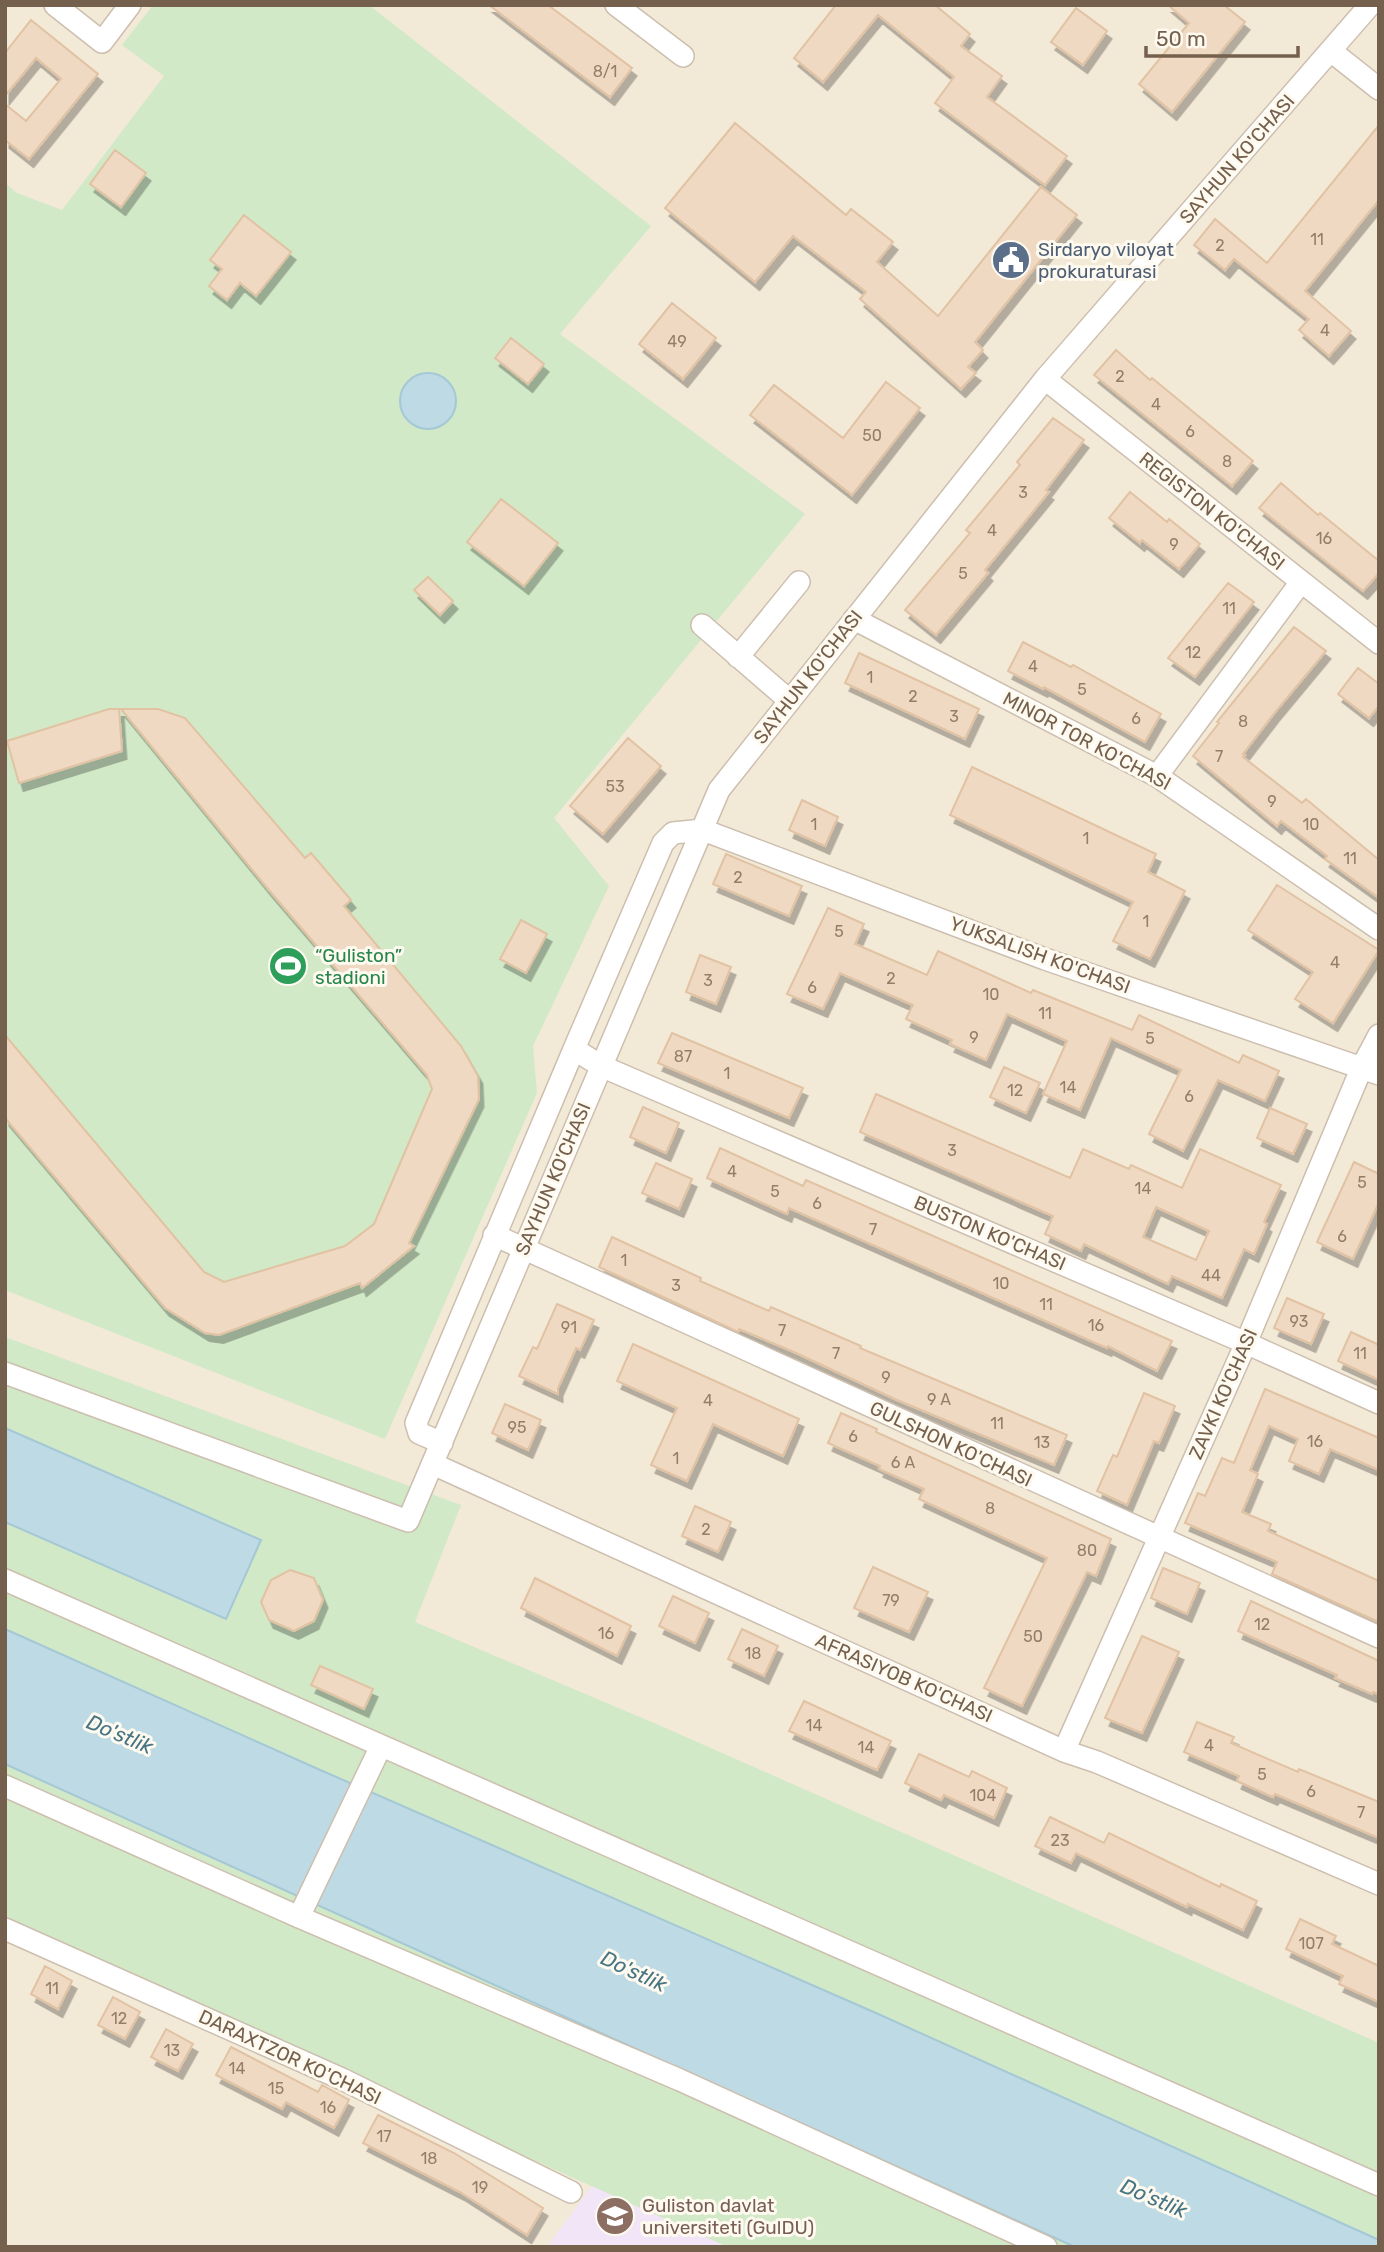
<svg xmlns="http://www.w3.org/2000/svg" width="1384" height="2252" viewBox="0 0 1384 2252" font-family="Rubik,sans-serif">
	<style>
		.residential { fill: #f3e9d7 }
		.education { fill: #f3e5f8 }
		.green { fill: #d1e9c7 }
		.water { fill: #bedae4; stroke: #a4c8d6; stroke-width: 2 }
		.building { fill: #efd9c2; stroke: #e1c2a3; stroke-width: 2; fill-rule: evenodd; filter: url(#shadow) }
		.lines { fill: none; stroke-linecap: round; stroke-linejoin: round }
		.minor-casing { stroke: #cdbfaf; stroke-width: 24 }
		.minor { stroke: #fff; stroke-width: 21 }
		.labels { text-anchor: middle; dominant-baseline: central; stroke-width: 6; stroke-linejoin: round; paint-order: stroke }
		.number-label { font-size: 16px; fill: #947e6a }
		.street-label { font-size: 19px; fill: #75604d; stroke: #fefaef }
		.service-label { font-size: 19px; fill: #4e5e75; stroke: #fefaef; text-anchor: start }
		.leisure-label { font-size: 19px; fill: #27864d; stroke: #fefaef; text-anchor: start }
		.education-label { font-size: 19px; fill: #785e54; stroke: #fefaef; text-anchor: start }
		.water-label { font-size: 21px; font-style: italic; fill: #487586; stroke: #fefaef }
	</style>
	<defs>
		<filter id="shadow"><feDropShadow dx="4.5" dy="8" stdDeviation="0" flood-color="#0004"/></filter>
	</defs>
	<rect width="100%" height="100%" fill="#fbf6e9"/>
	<!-- residential -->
	<path class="residential" d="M 5,5 L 1379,5 L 1379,2247 L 5,2247 Z"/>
	<!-- education -->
	<path class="education" d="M 592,2186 L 728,2247 L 547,2247 Z"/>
	<!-- green -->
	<path class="green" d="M 153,5 L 369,5 L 651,226 L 560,334 L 805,514 L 554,818 L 609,886 L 533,1046 L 537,1093 L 385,1439 L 5,1290 L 5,183 L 17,193 L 62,210 L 164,76 L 122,45 Z
		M 5,1337 L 461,1505 L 415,1622 L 661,1726 L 1379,2043 L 1379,2247 L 728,2247 L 5,1924 Z"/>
	<!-- water -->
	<path class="water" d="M400 401a28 28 0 1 1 56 0a28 28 0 1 1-56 0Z
		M 5,1428 L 261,1540 L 226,1619 L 5,1522 Z
		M 5,1629 L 318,1769 L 876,2013 L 1379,2240 L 1379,2247 L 1075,2247 L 5,1764 Z"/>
	<!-- building -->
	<path class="building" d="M 489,5 L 548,5 L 632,68 L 610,97 Z
		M 836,5 L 935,5 L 970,34 L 961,46 L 1002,76 L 987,97 L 1067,156 L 1045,185 L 935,103 L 954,77 L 878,15 L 823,82 L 794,58 Z
		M 1168,5 L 1224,5 L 1245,22 L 1172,112 L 1139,84 L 1189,23 Z
		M 1076,8 L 1107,31 L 1083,65 L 1051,42 Z
		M 31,20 L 98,74 L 29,159 L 5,140 L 5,104 L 26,121 L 61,79 L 36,58 L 5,96 L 5,53 Z
		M 735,123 L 846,215 L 851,209 L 893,242 L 877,262 L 938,316 L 1041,187 L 1077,215 L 975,342 L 983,350 L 968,367 L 976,373 L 961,389 L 860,299 L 866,292 L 793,236 L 755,282 L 665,208 Z
		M 1379,125 L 1379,200 L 1305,291 L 1351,331 L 1329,356 L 1299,330 L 1309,319 L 1234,259 L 1225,270 L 1194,245 L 1215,219 L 1267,263 Z
		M 115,150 L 146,173 L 121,207 L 90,184 Z
		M 244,215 L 291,252 L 256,296 L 240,283 L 227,300 L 209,286 L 222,269 L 210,260 Z
		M 672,303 L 716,338 L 683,379 L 639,344 Z
		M 511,338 L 544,364 L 528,384 L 495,358 Z
		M 1116,350 L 1150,380 L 1152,378 L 1253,461 L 1232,486 L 1094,375 Z
		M 886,382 L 920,408 L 852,495 L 750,415 L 774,385 L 843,438 Z
		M 1053,418 L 1084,440 L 1046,490 L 1049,492 L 985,570 L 988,573 L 936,635 L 905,610 L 970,533 L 966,530 L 1020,465 L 1017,462 Z
		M 1281,483 L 1318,515 L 1320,513 L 1379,561 L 1379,573 L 1363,591 L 1259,508 Z
		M 1130,492 L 1167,522 L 1169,519 L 1200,544 L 1179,569 L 1142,540 L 1140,543 L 1109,518 Z
		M 501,499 L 558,543 L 524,586 L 467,542 Z
		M 428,577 L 453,601 L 440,615 L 414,590 Z
		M 1228,583 L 1254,602 L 1195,677 L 1168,658 Z
		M 1294,627 L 1326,651 L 1276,711 L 1243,754 L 1245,755 L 1243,757 L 1302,803 L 1306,799 L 1379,860 L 1379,898 L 1325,859 L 1327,856 L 1281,821 L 1277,826 L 1193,756 L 1219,723 L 1217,722 Z
		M 1023,642 L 1071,667 L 1073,665 L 1161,714 L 1145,742 L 1044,687 L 1043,689 L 1008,671 Z
		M 859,653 L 979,709 L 965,739 L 845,683 Z
		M 1358,668 L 1379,684 L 1379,706 L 1369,718 L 1338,694 Z
		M 109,709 L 119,709 L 122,751 L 19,783 L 7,741 Z
		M 121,709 L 158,709 L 185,718 L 305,858 L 311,853 L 351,900 L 344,906 L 461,1046 L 478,1076 L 479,1099 L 409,1243 L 414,1246 L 362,1288 L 360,1283 L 219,1335 L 205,1333 L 165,1308 L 5,1118 L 5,1035 L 204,1272 L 224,1282 L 345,1246 L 374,1224 L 432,1089 L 427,1075 L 268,889 Z
		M 628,738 L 661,766 L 603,834 L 570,806 Z
		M 972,767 L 1156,854 L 1148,872 L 1185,891 L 1150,959 L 1113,941 L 1133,902 L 950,815 Z
		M 802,800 L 838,817 L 825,846 L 789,830 Z
		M 726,854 L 802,886 L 789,916 L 713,884 Z
		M 1277,885 L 1379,950 L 1333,1023 L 1295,999 L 1313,972 L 1248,930 Z
		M 828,908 L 864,924 L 855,944 L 927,975 L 938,951 L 1031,993 L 1033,990 L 1132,1030 L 1139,1015 L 1239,1063 L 1243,1055 L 1279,1071 L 1265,1101 L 1218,1080 L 1183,1151 L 1149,1134 L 1181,1070 L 1111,1038 L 1080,1110 L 1043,1094 L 1067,1041 L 1007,1014 L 986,1060 L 950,1044 L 952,1040 L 906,1019 L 913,1005 L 840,973 L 823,1009 L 787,994 Z
		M 521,920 L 547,934 L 526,973 L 500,959 Z
		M 700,955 L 731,967 L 716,1004 L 686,992 Z
		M 672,1033 L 803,1088 L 789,1118 L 658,1063 Z
		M 1004,1067 L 1040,1083 L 1026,1113 L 990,1097 Z
		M 876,1094 L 1070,1178 L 1083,1149 L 1129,1169 L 1131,1165 L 1182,1188 L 1200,1149 L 1281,1185 L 1264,1222 L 1267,1224 L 1254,1254 L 1244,1249 L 1222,1298 L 1172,1276 L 1168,1284 L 1084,1244 L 1081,1251 L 1045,1234 L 1053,1216 L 860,1132 ZM 1156,1207 L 1209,1231 L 1196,1260 L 1143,1237 Z
		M 643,1107 L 679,1123 L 666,1153 L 630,1137 Z
		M 1270,1108 L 1307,1124 L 1293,1154 L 1257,1138 Z
		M 720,1148 L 803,1186 L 806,1180 L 1172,1341 L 1157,1371 L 1108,1346 L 1107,1348 L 789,1208 L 787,1214 L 707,1178 Z
		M 1354,1162 L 1379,1174 L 1379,1202 L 1353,1259 L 1317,1242 Z
		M 656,1163 L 692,1179 L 679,1209 L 642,1193 Z
		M 612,1237 L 701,1278 L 700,1281 L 769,1311 L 771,1307 L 824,1330 L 861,1346 L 860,1348 L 1067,1435 L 1054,1465 L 897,1400 L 794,1352 L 739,1329 L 738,1332 L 599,1267 Z
		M 1287,1298 L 1324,1314 L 1311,1344 L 1274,1328 Z
		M 557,1304 L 594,1320 L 580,1350 L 576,1348 L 558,1388 L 558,1394 L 519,1376 L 533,1347 L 537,1349 Z
		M 1351,1332 L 1379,1345 L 1379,1380 L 1338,1361 Z
		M 633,1344 L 799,1419 L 783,1456 L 713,1424 L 687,1481 L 651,1465 L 677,1408 L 617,1381 Z
		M 1265,1389 L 1379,1438 L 1379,1470 L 1330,1449 L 1319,1474 L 1289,1461 L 1298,1439 L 1269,1426 L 1250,1470 L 1258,1474 L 1242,1512 L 1271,1524 L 1268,1531 L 1379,1581 L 1379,1622 L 1272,1574 L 1277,1562 L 1185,1523 L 1198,1493 L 1205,1496 L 1222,1458 L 1234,1463 Z
		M 1144,1393 L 1175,1406 L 1159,1443 L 1154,1441 L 1127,1505 L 1097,1491 L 1113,1455 L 1117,1457 Z
		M 505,1404 L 541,1420 L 528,1450 L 492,1433 Z
		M 841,1413 L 877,1429 L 876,1432 L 1111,1539 L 1096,1576 L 1087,1572 L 1022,1706 L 984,1688 L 1047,1558 L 919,1499 L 924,1489 L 879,1469 L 880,1466 L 828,1443 Z
		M 695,1506 L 731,1522 L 718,1552 L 682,1536 Z
		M 873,1567 L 928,1592 L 909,1632 L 854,1608 Z
		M 1163,1568 L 1200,1583 L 1187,1614 L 1151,1598 Z
		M 290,1570 L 314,1578 L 323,1600 L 314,1621 L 294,1631 L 269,1620 L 261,1602 L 271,1580 Z
		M 535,1578 L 631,1626 L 617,1656 L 521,1608 Z
		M 673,1596 L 709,1613 L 695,1643 L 659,1626 Z
		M 1251,1601 L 1379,1661 L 1379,1694 L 1373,1692 L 1372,1694 L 1335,1678 L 1337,1675 L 1238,1631 Z
		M 742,1629 L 778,1646 L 764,1676 L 728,1659 Z
		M 1142,1636 L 1179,1652 L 1142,1733 L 1105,1718 Z
		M 320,1666 L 373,1689 L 364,1709 L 311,1685 Z
		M 804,1701 L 891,1741 L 877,1770 L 789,1731 Z
		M 1197,1722 L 1234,1737 L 1231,1743 L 1298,1772 L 1299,1769 L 1379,1802 L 1379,1838 L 1275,1794 L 1273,1797 L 1237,1781 L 1239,1776 L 1184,1752 Z
		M 919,1754 L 969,1777 L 972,1771 L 1007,1788 L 994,1818 L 944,1795 L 941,1800 L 905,1783 Z
		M 1050,1817 L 1104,1843 L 1109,1833 L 1220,1887 L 1221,1884 L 1257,1901 L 1243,1930 L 1188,1904 L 1187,1907 L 1076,1853 L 1071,1863 L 1035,1846 Z
		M 1300,1919 L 1336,1936 L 1332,1944 L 1379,1966 L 1379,2002 L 1339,1984 L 1343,1976 L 1286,1949 Z
		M 45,1966 L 72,1981 L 58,2009 L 31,1994 Z
		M 113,1997 L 140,2012 L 125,2039 L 98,2025 Z
		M 166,2029 L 193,2044 L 178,2071 L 151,2057 Z
		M 231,2047 L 318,2092 L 322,2085 L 349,2100 L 334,2128 L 286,2102 L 282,2109 L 216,2075 Z
		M 378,2115 L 454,2153 L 543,2208 L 527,2235 L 460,2192 L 363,2143 Z"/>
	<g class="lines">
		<defs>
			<path id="minor" d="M 55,5 L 102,42 L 130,5
				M 616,5 L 683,56
				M 1331,51 L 1379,89
				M 1045,379 L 1379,643
				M 854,619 L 1157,776 L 1379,929
				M 702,625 L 790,701
				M 738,657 L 799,582
				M 1157,776 L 1301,582
				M 1379,1074 L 1045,959 L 703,830 L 673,833 L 663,843 L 574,1049 L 601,1066 L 1246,1343 L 1379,1403
				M 494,1235 L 1379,1637
				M 5,1373 L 408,1521 L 719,790 L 1045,379 L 1370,5
				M 442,1443 L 419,1433 L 416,1423 L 574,1049
				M 433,1464 L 1064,1751 L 1097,1762 L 1379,1884
				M 5,1580 L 1379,2185
				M 1064,1751 L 1246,1343 L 1362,1067 L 1379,1035
				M 5,1786 L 299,1917 L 680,2080 L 1046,2247
				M 299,1917 L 381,1746
				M 5,1929 L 342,2079 L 571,2192"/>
		</defs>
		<!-- minor casing -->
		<use href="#minor" class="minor-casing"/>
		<!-- minor -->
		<use href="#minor" class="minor"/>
	</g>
	<!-- icons -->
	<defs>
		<symbol id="civic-disc" viewBox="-11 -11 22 22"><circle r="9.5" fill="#5c6f8a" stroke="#fefaef"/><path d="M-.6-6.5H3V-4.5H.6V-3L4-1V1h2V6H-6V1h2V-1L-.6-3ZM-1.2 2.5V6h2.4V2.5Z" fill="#fff"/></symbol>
		<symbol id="stadium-disc" viewBox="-11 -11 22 22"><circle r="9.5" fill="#2e9e5b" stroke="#fefaef"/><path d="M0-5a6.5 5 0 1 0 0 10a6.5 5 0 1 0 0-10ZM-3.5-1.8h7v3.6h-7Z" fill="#fff"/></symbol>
		<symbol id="university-disc" viewBox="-11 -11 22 22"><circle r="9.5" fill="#8d6e63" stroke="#fefaef"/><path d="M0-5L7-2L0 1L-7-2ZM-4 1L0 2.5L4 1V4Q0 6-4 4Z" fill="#fff"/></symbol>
	</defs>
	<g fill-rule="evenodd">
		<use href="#civic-disc" x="989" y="238" width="44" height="44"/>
		<use href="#stadium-disc" x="266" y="944" width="44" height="44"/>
		<use href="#university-disc" x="593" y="2194" width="44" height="44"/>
	</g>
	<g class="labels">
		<!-- number labels -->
		<g class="number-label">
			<text x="605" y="71">8/1</text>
			<text x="1317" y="239">11</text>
			<text x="1220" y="245">2</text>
			<text x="1325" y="330">4</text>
			<text x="677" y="341">49</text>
			<text x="1120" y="376">2</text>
			<text x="1156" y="404">4</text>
			<text x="1190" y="431">6</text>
			<text x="872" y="435">50</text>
			<text x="1227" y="461">8</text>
			<text x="1023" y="492">3</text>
			<text x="992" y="530">4</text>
			<text x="1324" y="538">16</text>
			<text x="1174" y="544">9</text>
			<text x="963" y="573">5</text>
			<text x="1229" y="608">11</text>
			<text x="1193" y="652">12</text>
			<text x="1033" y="666">4</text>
			<text x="870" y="677">1</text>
			<text x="1082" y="689">5</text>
			<text x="913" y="696">2</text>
			<text x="954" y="716">3</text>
			<text x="1136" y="718">6</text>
			<text x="1243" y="721">8</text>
			<text x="1219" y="756">7</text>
			<text x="615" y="786">53</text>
			<text x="1272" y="801">9</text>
			<text x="814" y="824">1</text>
			<text x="1311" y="824">10</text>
			<text x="1086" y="838">1</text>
			<text x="1350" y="858">11</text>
			<text x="738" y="877">2</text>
			<text x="1146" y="921">1</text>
			<text x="839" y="931">5</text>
			<text x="1335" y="962">4</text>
			<text x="891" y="978">2</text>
			<text x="708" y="980">3</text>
			<text x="812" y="987">6</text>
			<text x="991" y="994">10</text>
			<text x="1045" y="1013">11</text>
			<text x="974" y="1037">9</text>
			<text x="1150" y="1038">5</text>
			<text x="683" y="1056">87</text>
			<text x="727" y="1073">1</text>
			<text x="1068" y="1087">14</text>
			<text x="1015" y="1090">12</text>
			<text x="1189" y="1096">6</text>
			<text x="952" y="1150">3</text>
			<text x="732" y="1171">4</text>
			<text x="1362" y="1182">5</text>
			<text x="1143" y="1188">14</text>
			<text x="775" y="1191">5</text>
			<text x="817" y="1203">6</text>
			<text x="873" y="1229">7</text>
			<text x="1342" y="1236">6</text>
			<text x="624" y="1260">1</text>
			<text x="1211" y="1275">44</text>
			<text x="1001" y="1283">10</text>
			<text x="676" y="1285">3</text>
			<text x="1046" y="1304">11</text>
			<text x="1299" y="1321">93</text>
			<text x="1096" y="1325">16</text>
			<text x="569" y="1327">91</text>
			<text x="782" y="1330">7</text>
			<text x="836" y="1353">7</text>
			<text x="1360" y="1353">11</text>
			<text x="886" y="1377">9</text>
			<text x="939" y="1399">9 А</text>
			<text x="708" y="1400">4</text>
			<text x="997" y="1423">11</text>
			<text x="517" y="1427">95</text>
			<text x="853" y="1436">6</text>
			<text x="1315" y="1441">16</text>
			<text x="1042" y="1442">13</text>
			<text x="676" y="1458">1</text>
			<text x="903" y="1462">6 А</text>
			<text x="990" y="1508">8</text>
			<text x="706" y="1529">2</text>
			<text x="1087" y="1550">80</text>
			<text x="891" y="1600">79</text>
			<text x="1262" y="1624">12</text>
			<text x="606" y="1633">16</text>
			<text x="1033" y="1636">50</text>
			<text x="753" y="1653">18</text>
			<text x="814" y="1725">14</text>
			<text x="1209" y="1745">4</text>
			<text x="866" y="1747">14</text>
			<text x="1262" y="1774">5</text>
			<text x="1311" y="1791">6</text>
			<text x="983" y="1795">104</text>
			<text x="1361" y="1812">7</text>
			<text x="1060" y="1840">23</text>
			<text x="1311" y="1943">107</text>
			<text x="52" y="1988">11</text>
			<text x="119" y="2018">12</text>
			<text x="172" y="2050">13</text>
			<text x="237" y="2068">14</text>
			<text x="276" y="2088">15</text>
			<text x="328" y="2107">16</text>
			<text x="384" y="2136">17</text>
			<text x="429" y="2158">18</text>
			<text x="480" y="2187">19</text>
		</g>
		<!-- street labels -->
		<g class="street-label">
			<text transform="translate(1237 159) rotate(-49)">SAYHUN KO'CHASI</text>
			<text transform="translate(1212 511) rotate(38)">REGISTON KO'CHASI</text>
			<text transform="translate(808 677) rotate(-52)">SAYHUN KO'CHASI</text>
			<text transform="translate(1087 741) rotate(28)">MINOR TOR KO'CHASI</text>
			<text transform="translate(1040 955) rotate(20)">YUKSALISH KO'CHASI</text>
			<text transform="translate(553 1179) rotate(-67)">SAYHUN KO'CHASI</text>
			<text transform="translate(990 1233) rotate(23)">BUSTON KO'CHASI</text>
			<text transform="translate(1223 1394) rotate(-66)">ZAVKI KO'CHASI</text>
			<text transform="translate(951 1444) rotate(25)">GULSHON KO'CHASI</text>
			<text transform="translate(904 1678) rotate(24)">AFRASIYOB KO'CHASI</text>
			<text transform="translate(290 2057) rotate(25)">DARAXTZOR KO'CHASI</text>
		</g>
		<!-- service labels -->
		<g class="service-label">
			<text x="1038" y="249">Sirdaryo viloyat<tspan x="1038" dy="22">prokuraturasi</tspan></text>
		</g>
		<!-- leisure labels -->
		<g class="leisure-label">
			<text x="315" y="955">“Guliston”<tspan x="315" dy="22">stadioni</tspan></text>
		</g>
		<!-- education labels -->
		<g class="education-label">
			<text x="642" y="2205">Guliston davlat<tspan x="642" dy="22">universiteti (GulDU)</tspan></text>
		</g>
		<!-- water labels -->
		<g class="water-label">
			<text transform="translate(120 1734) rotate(23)">Do'stlik</text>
			<text transform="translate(634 1971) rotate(25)">Do'stlik</text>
			<text transform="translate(1154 2198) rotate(23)">Do'stlik</text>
		</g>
	</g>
	<!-- border -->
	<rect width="1384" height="2252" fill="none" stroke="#75604d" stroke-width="14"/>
	<!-- scale -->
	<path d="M1146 46v10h152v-10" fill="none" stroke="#75604d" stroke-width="3.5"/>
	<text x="1156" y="46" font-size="21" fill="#75604d" stroke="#fefaef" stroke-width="5" paint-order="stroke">50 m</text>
</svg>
